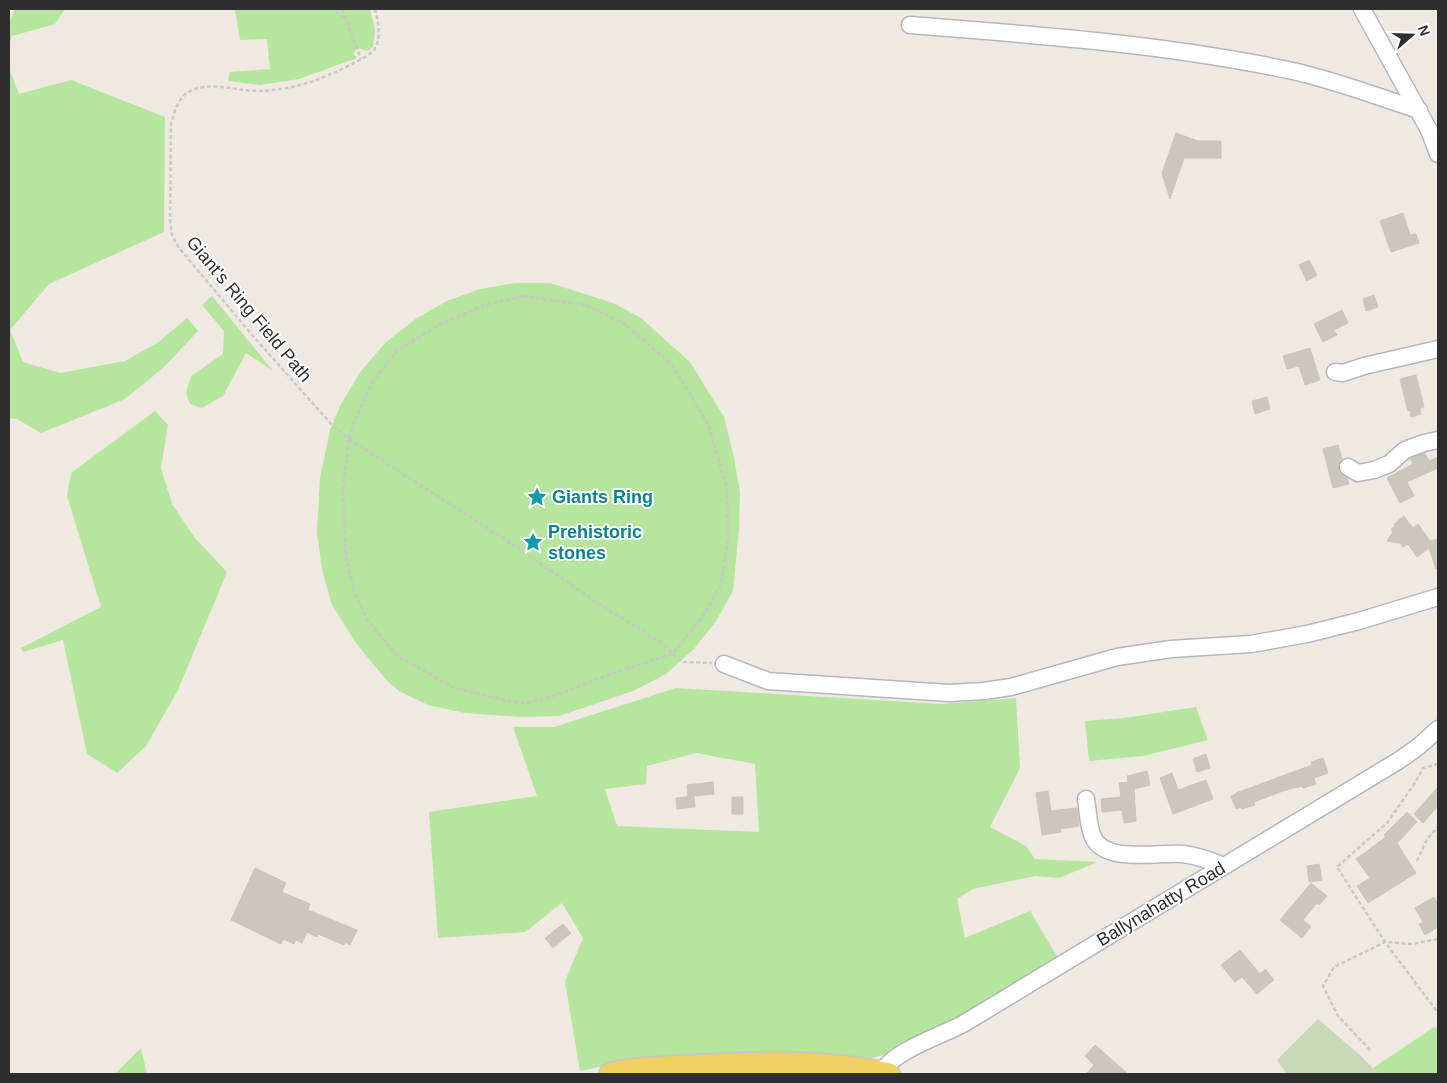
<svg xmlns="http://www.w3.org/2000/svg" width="1447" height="1083" viewBox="0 0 1447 1083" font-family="Helvetica,sans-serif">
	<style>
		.green { fill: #b6e59e; fill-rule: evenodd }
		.cemetery { fill: #c8d9b8 }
		.building { fill: #cbc7bf; stroke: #cbc5ba }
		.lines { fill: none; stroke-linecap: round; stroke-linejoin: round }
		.minor-casing { stroke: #b4b7c1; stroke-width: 19 }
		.major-casing { stroke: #c9c9c9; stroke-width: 24 }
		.path { stroke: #c9c9c9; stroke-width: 2.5; stroke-dasharray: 4 2.5; stroke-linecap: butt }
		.minor { stroke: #fff; stroke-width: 16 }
		.major { stroke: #f2d163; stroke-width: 21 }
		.labels { text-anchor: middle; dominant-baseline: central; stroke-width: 4; stroke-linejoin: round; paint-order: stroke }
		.street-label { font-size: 18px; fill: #2e2e2e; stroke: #fff }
		.culture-label { font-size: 18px; font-weight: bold; fill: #0d838f; stroke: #fff; text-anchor: start }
	</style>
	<rect width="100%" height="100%" fill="#efe9e1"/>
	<!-- green -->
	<path class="green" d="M 15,9 L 65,9 L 55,24 L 12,36 L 9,45 L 9,24 Z
		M 235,9 L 370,9 L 375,30 L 373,47 L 367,51 L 357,48 L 353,54 L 357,58 L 299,79 L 260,85 L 228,81 L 230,72 L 270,69 L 267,39 L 240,40 Z
		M 9,68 L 19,94 L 71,80 L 165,117 L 164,232 L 49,284 L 10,330 L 23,362 L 60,373 L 125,361 L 159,342 L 187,318 L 198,331 L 163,368 L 125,399 L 41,433 L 17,419 L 9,418 Z
		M 515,283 L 550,283 L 613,303 L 641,318 L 690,362 L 724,417 L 734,458 L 740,492 L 739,528 L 733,591 L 716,621 L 694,649 L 666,674 L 633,691 L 559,716 L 521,717 L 465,713 L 428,705 L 399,691 L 388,682 L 356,643 L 332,605 L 322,569 L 317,532 L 320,478 L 330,430 L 341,404 L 361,371 L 386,342 L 417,318 L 447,301 L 480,289 Z
		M 212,296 L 273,371 L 246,353 L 223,396 L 202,408 L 190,404 L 186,393 L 191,376 L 223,354 L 224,331 L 202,305 Z
		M 155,411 L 168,425 L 161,468 L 172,504 L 195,538 L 227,572 L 178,690 L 146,746 L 117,773 L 87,754 L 63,640 L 23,652 L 21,648 L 101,607 L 67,496 L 71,473 Z
		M 676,688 L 941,704 L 1016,698 L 1020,768 L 990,827 L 1026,846 L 1035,859 L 1098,862 L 1059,878 L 1035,876 L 973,889 L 957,899 L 965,938 L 1030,911 L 1058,958 L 964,1016 L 898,1051 L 860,1061 L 633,1060 L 580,1071 L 565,981 L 583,938 L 562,903 L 525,932 L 438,938 L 429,812 L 537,796 L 513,727 L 554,727 ZM 696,753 L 755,764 L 759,832 L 617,826 L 605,789 L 646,784 L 647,766 Z
		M 1196,707 L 1208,740 L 1143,756 L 1089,761 L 1085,721 L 1124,718 Z
		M 1434,1027 L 1438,1029 L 1438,1074 L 1378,1074 L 1373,1068 Z
		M 141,1048 L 147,1074 L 115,1074 Z"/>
	<!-- cemetery -->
	<path class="cemetery" d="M 1318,1019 L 1361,1056 L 1378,1074 L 1287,1074 L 1277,1060 Z"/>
	<!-- building -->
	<path class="building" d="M 1176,133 L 1198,141 L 1221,141 L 1221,158 L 1184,158 L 1170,199 L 1162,173 Z
		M 1403,213 L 1410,235 L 1416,234 L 1419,243 L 1391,252 L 1380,221 Z
		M 1309,260 L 1317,275 L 1307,281 L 1299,265 Z
		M 1374,295 L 1378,307 L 1366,311 L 1363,299 Z
		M 1342,310 L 1348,323 L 1334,330 L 1337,335 L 1323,342 L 1314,324 Z
		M 1310,348 L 1320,380 L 1305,385 L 1299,366 L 1287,369 L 1283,356 Z
		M 1416,375 L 1424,407 L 1420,408 L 1421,414 L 1411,417 L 1410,410 L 1408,411 L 1400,379 Z
		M 1267,397 L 1270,409 L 1255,414 L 1252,401 Z
		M 1338,445 L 1342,459 L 1338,466 L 1339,471 L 1347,478 L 1349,484 L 1333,488 L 1323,449 Z
		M 1425,453 L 1429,461 L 1438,457 L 1438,468 L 1407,482 L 1414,496 L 1400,503 L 1387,478 L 1413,464 L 1410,459 Z
		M 1404,516 L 1413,528 L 1418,524 L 1430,541 L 1438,539 L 1438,569 L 1436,569 L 1429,548 L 1417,557 L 1408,544 L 1403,547 L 1400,543 L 1387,541 L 1393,532 L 1391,529 L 1395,526 L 1394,524 Z
		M 1206,754 L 1210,768 L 1197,772 L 1193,759 Z
		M 1323,758 L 1328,773 L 1314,778 L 1316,784 L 1303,788 L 1302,786 L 1283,791 L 1254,802 L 1255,805 L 1242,809 L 1241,807 L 1236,809 L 1231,796 L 1236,794 L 1236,793 L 1312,765 L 1311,762 Z
		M 1147,771 L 1150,785 L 1134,789 L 1136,821 L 1124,823 L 1122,810 L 1102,812 L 1101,799 L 1121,797 L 1119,783 L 1128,782 L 1127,776 Z
		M 1172,773 L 1178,790 L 1206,780 L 1213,799 L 1173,814 L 1160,778 Z
		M 713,782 L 714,794 L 694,796 L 695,807 L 677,809 L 676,798 L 693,796 L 688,797 L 687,785 Z
		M 1438,787 L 1438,806 L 1423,823 L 1414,814 Z
		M 1048,791 L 1051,811 L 1077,808 L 1079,826 L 1060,829 L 1061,832 L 1042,835 L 1036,793 Z
		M 732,797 L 743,797 L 743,814 L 732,814 Z
		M 1407,812 L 1417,822 L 1397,843 L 1416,873 L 1368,903 L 1357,886 L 1370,878 L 1356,859 L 1386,837 L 1384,835 Z
		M 1319,864 L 1322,880 L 1309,882 L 1307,866 Z
		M 255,868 L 286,883 L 282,892 L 310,904 L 308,910 L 357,930 L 350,945 L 345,942 L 344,945 L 318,934 L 317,937 L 307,932 L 302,943 L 296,940 L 294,944 L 283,939 L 281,944 L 231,920 Z
		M 1311,883 L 1327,896 L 1319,905 L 1317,903 L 1303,920 L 1311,927 L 1302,938 L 1280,920 Z
		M 1434,897 L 1438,904 L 1438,927 L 1425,935 L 1419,924 L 1423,922 L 1415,908 Z
		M 563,924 L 571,933 L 553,948 L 545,938 Z
		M 1240,950 L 1260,974 L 1265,969 L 1274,980 L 1257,994 L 1242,977 L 1235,982 L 1221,965 Z
		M 1095,1045 L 1128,1074 L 1086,1074 L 1094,1065 L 1085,1056 Z"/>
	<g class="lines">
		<defs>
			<path id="minor" d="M 1362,9 L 1429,130 L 1438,154
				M 910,25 C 1037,35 1163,44 1288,70 C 1332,79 1375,96 1419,110
				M 1335,372 L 1343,373 L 1364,366 L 1438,349
				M 1348,467 L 1358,473 L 1374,470 L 1389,464 L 1405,450 L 1424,443 L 1438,440
				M 724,664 L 768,681 L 949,693 L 984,691 L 1011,687 L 1117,657 L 1171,649 L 1251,644 L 1307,634 L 1359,621 L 1438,597
				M 1086,799 C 1088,809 1088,827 1093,837 C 1105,864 1158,852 1183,854 C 1198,856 1210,860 1223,866
				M 881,1073 C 893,1051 940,1036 963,1024 L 1398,761 L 1418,747 L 1438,729"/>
			<path id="major" d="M 610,1074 L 623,1071 L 646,1068 C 726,1065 810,1056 889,1074"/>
		</defs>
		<!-- minor casing -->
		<use href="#minor" class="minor-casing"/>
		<!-- major casing -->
		<use href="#major" class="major-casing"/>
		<!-- path -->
		<path class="path" d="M 330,9 L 344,17
			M 342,9 L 361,59
			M 375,9 C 378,21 382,39 374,50 C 369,56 359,60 352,64 C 320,80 297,89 261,91 C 238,92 215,81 193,90 C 178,95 175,111 171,124 L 170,221 L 172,235 L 179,248 L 253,336 L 332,425 L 349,439 L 518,548 L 599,604 L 665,645 L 679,660 L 684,662 L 712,663
			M 523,296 L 585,305 L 622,322 L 673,366 L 708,424 L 727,488 L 728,538 L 721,585 L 704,615 L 672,654 L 614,673 L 551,697 L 526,703 L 507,701 L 455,688 L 396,655 L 367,619 L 354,591 L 346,557 L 343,490 L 349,439 L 354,422 L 373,381 L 398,350 L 439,325 L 485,305 Z
			M 1438,764 L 1423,768 L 1415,783 L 1387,823 L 1337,867 L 1385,942 L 1438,1013
			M 1417,861 L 1427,839 L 1438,827
			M 1370,1050 L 1338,1016 L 1323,986 L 1334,967 L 1385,942 L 1412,944 L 1438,939"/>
		<!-- minor -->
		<use href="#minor" class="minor"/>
		<!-- major -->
		<use href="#major" class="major"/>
	</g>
	<!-- icons -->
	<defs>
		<symbol id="sight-bare" viewBox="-9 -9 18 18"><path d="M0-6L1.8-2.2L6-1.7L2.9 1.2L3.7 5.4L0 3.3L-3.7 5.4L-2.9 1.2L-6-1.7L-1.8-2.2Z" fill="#0f9aa8" stroke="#fff" stroke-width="2.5" paint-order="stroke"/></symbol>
	</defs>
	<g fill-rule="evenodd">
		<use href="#sight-bare" x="523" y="483" width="28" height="28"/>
		<use href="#sight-bare" x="519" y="528" width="28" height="28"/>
	</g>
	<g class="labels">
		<!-- street labels -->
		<g class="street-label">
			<text transform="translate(249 309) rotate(50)">Giant's Ring Field Path</text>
			<text transform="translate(1161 904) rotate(-31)">Ballynahatty Road</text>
		</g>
		<!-- culture labels -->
		<g class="culture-label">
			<text x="552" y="497">Giants Ring</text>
			<text x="548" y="532">Prehistoric<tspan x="548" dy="21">stones</tspan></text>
		</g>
	</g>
	<!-- border -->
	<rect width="1447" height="1083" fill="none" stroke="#2e2e2e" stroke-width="20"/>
	<!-- north arrow -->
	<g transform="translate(1412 35) rotate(70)" stroke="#ffffff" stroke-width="4" paint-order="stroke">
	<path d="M0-4L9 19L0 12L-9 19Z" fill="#2e2e2e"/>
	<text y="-8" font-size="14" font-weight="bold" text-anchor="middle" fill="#2e2e2e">N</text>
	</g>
</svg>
